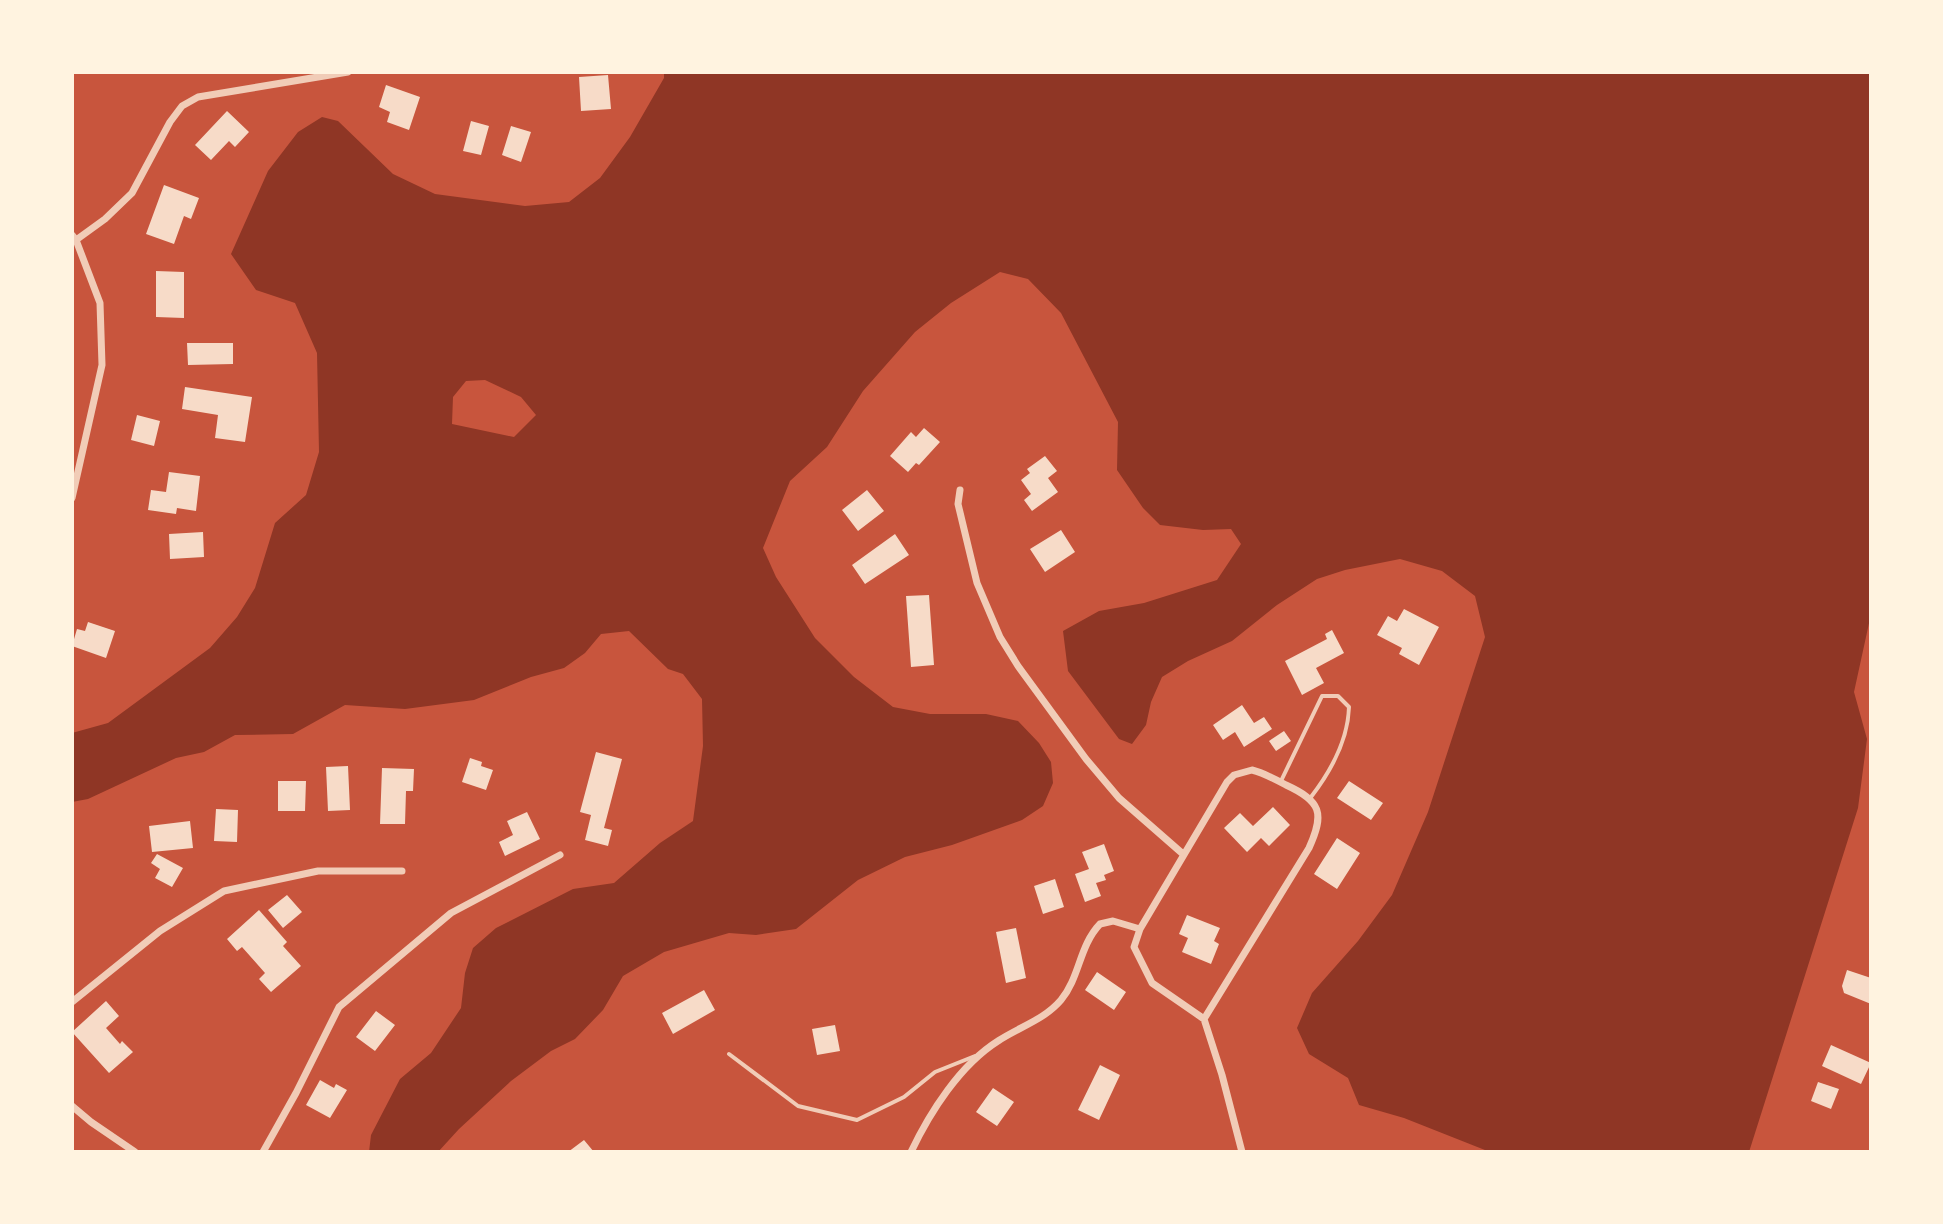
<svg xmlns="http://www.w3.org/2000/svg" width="1943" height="1224" viewBox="0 0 1943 1224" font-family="Raleway,sans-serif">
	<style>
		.water { fill: #8f3625; fill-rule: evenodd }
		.building { fill: #f7dbc8 }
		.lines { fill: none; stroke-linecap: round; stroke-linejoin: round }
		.service { stroke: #f1ccb7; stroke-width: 4 }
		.minor { stroke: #f1ccb7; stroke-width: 7 }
	</style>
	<rect width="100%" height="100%" fill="#c8553d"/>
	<!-- water -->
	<path class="water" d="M 664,72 L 1871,72 L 1871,614 L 1854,692 L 1867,739 L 1858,808 L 1749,1152 L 1490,1152 L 1404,1118 L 1359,1105 L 1348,1078 L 1309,1054 L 1297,1028 L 1312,993 L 1358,941 L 1392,895 L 1428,812 L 1485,637 L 1475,596 L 1442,571 L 1400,559 L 1345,570 L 1317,579 L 1277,605 L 1232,641 L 1188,661 L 1162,677 L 1151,702 L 1146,725 L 1132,744 L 1119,739 L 1068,671 L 1063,631 L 1099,611 L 1144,603 L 1217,580 L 1241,544 L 1231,529 L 1203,530 L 1160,525 L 1143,508 L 1117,470 L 1118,422 L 1061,313 L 1028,279 L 1000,272 L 951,303 L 915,332 L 863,391 L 827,447 L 790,481 L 763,548 L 776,577 L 815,638 L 854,677 L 893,707 L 930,714 L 986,714 L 1018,721 L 1039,743 L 1051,762 L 1053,783 L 1043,806 L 1022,820 L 952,845 L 905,857 L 858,880 L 796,929 L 756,935 L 729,933 L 664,952 L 623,976 L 603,1010 L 575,1039 L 551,1051 L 511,1081 L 459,1129 L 438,1152 L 369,1152 L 371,1135 L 400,1079 L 431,1053 L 461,1008 L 465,973 L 473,948 L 496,928 L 573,889 L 614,883 L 660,843 L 693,821 L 703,746 L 702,699 L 683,674 L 668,669 L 629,631 L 601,634 L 585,653 L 564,668 L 531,677 L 474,700 L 405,709 L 345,705 L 293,734 L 235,735 L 204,752 L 176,758 L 88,799 L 72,802 L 72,733 L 108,723 L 210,648 L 237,617 L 255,588 L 275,523 L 306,495 L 319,452 L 317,353 L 295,303 L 256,290 L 231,254 L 268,171 L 298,132 L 322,117 L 338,121 L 393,174 L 435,194 L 525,206 L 569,202 L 600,178 L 630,137 L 664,78 ZM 485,380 L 521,397 L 536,415 L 514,437 L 452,424 L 453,397 L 466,381 Z"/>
	<!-- building -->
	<path class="building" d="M 608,75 L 611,109 L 581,111 L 579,77 Z
		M 386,85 L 420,97 L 409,130 L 387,122 L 390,112 L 379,107 Z
		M 227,111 L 249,132 L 235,147 L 229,141 L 211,160 L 195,145 Z
		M 471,121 L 489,126 L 481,155 L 463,151 Z
		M 511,126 L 531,132 L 521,162 L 502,155 Z
		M 164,185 L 199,198 L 191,219 L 184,216 L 174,244 L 146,234 Z
		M 156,271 L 184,272 L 184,318 L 156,317 Z
		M 187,343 L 233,343 L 233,364 L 188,365 Z
		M 185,387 L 252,397 L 245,442 L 215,438 L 218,415 L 182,409 Z
		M 137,415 L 160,421 L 154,446 L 131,440 Z
		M 924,428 L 940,442 L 919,465 L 916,463 L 908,472 L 890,456 L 911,432 L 916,437 Z
		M 1045,456 L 1057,471 L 1048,478 L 1058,492 L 1032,511 L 1024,500 L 1031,494 L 1021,480 L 1030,473 L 1027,469 Z
		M 169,472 L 200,476 L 196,511 L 177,508 L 176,514 L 148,510 L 151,490 L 166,492 Z
		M 867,490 L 884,511 L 858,531 L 842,510 Z
		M 1061,530 L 1075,552 L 1045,572 L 1030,549 Z
		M 203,532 L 204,557 L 170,559 L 169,534 Z
		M 895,534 L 909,555 L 865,584 L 852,565 Z
		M 929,595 L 934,665 L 911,667 L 906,596 Z
		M 1404,609 L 1439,627 L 1419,665 L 1399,654 L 1402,648 L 1377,635 L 1388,616 L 1397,621 Z
		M 88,622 L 115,631 L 106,658 L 72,646 L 77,629 L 85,631 Z
		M 1332,630 L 1344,653 L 1316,668 L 1324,683 L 1302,695 L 1285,661 L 1327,639 L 1325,634 Z
		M 1242,705 L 1254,723 L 1264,717 L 1272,729 L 1244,747 L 1235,732 L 1223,740 L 1213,725 Z
		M 1284,731 L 1291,741 L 1276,751 L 1269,741 Z
		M 596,752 L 622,759 L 604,828 L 612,830 L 608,846 L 585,840 L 591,815 L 580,812 Z
		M 470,758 L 482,762 L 481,766 L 493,770 L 486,790 L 462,782 Z
		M 348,766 L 350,810 L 328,811 L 326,767 Z
		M 382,768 L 414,769 L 413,791 L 406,791 L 405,824 L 380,824 Z
		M 278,781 L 306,781 L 305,811 L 278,811 Z
		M 1349,781 L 1383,803 L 1371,820 L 1337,798 Z
		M 1273,807 L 1290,825 L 1269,846 L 1261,838 L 1247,852 L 1224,828 L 1240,813 L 1253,826 Z
		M 216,809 L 238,810 L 237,842 L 214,841 Z
		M 527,812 L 540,839 L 505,856 L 499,842 L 513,835 L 507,821 Z
		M 190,821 L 193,848 L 152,852 L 149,826 Z
		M 1337,838 L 1360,853 L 1337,889 L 1314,874 Z
		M 1104,844 L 1114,871 L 1104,875 L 1106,880 L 1096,883 L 1101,896 L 1085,902 L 1075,874 L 1089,869 L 1082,852 Z
		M 157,854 L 183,868 L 172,887 L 155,878 L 160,869 L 151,863 Z
		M 1055,879 L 1064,907 L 1043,914 L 1034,886 Z
		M 287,895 L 302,912 L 283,928 L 268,910 Z
		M 259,910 L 287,942 L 283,946 L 301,966 L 271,992 L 259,979 L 265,973 L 242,947 L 237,951 L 227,939 Z
		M 1187,915 L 1220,928 L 1214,941 L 1219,944 L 1211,964 L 1182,952 L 1188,938 L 1179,934 Z
		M 1016,928 L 1026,978 L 1006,983 L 996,932 Z
		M 1847,970 L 1871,978 L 1871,1004 L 1844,993 L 1842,986 Z
		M 1097,972 L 1126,992 L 1114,1010 L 1085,990 Z
		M 704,990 L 715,1010 L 673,1034 L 662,1013 Z
		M 106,1001 L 119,1016 L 106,1028 L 120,1044 L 122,1041 L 133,1052 L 109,1073 L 72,1032 Z
		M 376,1011 L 395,1025 L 375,1051 L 356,1037 Z
		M 835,1025 L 840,1051 L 817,1055 L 812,1029 Z
		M 1831,1045 L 1871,1063 L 1861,1084 L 1822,1066 Z
		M 1100,1065 L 1120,1075 L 1099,1120 L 1078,1110 Z
		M 320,1080 L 334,1088 L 336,1084 L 347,1090 L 330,1118 L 306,1105 Z
		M 1818,1082 L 1839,1089 L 1831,1109 L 1811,1101 Z
		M 993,1088 L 1014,1102 L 997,1126 L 976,1112 Z
		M 584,1140 L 594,1152 L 568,1152 Z"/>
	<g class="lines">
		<!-- service -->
		<path class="service" d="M 1281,781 L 1322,696 L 1338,696 L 1349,707 C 1348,740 1331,771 1311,797
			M 729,1054 L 798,1106 L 857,1120 L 904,1097 L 935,1072 L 975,1056"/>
		<!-- minor -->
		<path class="minor" d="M 72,235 L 76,240 L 100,303 L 102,365 L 72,498
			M 76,240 L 105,219 L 132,193 L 170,122 L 182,106 L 198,97 L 348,72
			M 960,490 L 958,504 L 977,583 L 1000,637 L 1018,666 L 1086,759 L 1119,798 L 1183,854
			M 1140,929 L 1134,947 L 1152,983 L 1204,1019 L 1222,1075 L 1242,1152
			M 72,1002 L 160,931 L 224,891 L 318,871 L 402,871
			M 72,1106 L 91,1122 L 135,1152
			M 263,1152 L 296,1093 L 339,1007 L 451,913 L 560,855
			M 911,1152 C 930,1112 960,1065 998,1041 C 1019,1027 1044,1020 1061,1000 C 1080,977 1079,946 1100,924 L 1113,921 L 1140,929 L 1227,782 L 1234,775 L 1252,770 C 1264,773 1275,779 1286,785 C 1321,801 1325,813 1309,848 L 1204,1019"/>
	</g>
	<!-- border -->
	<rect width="1943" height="1224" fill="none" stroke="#fff3e0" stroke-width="148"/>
</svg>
